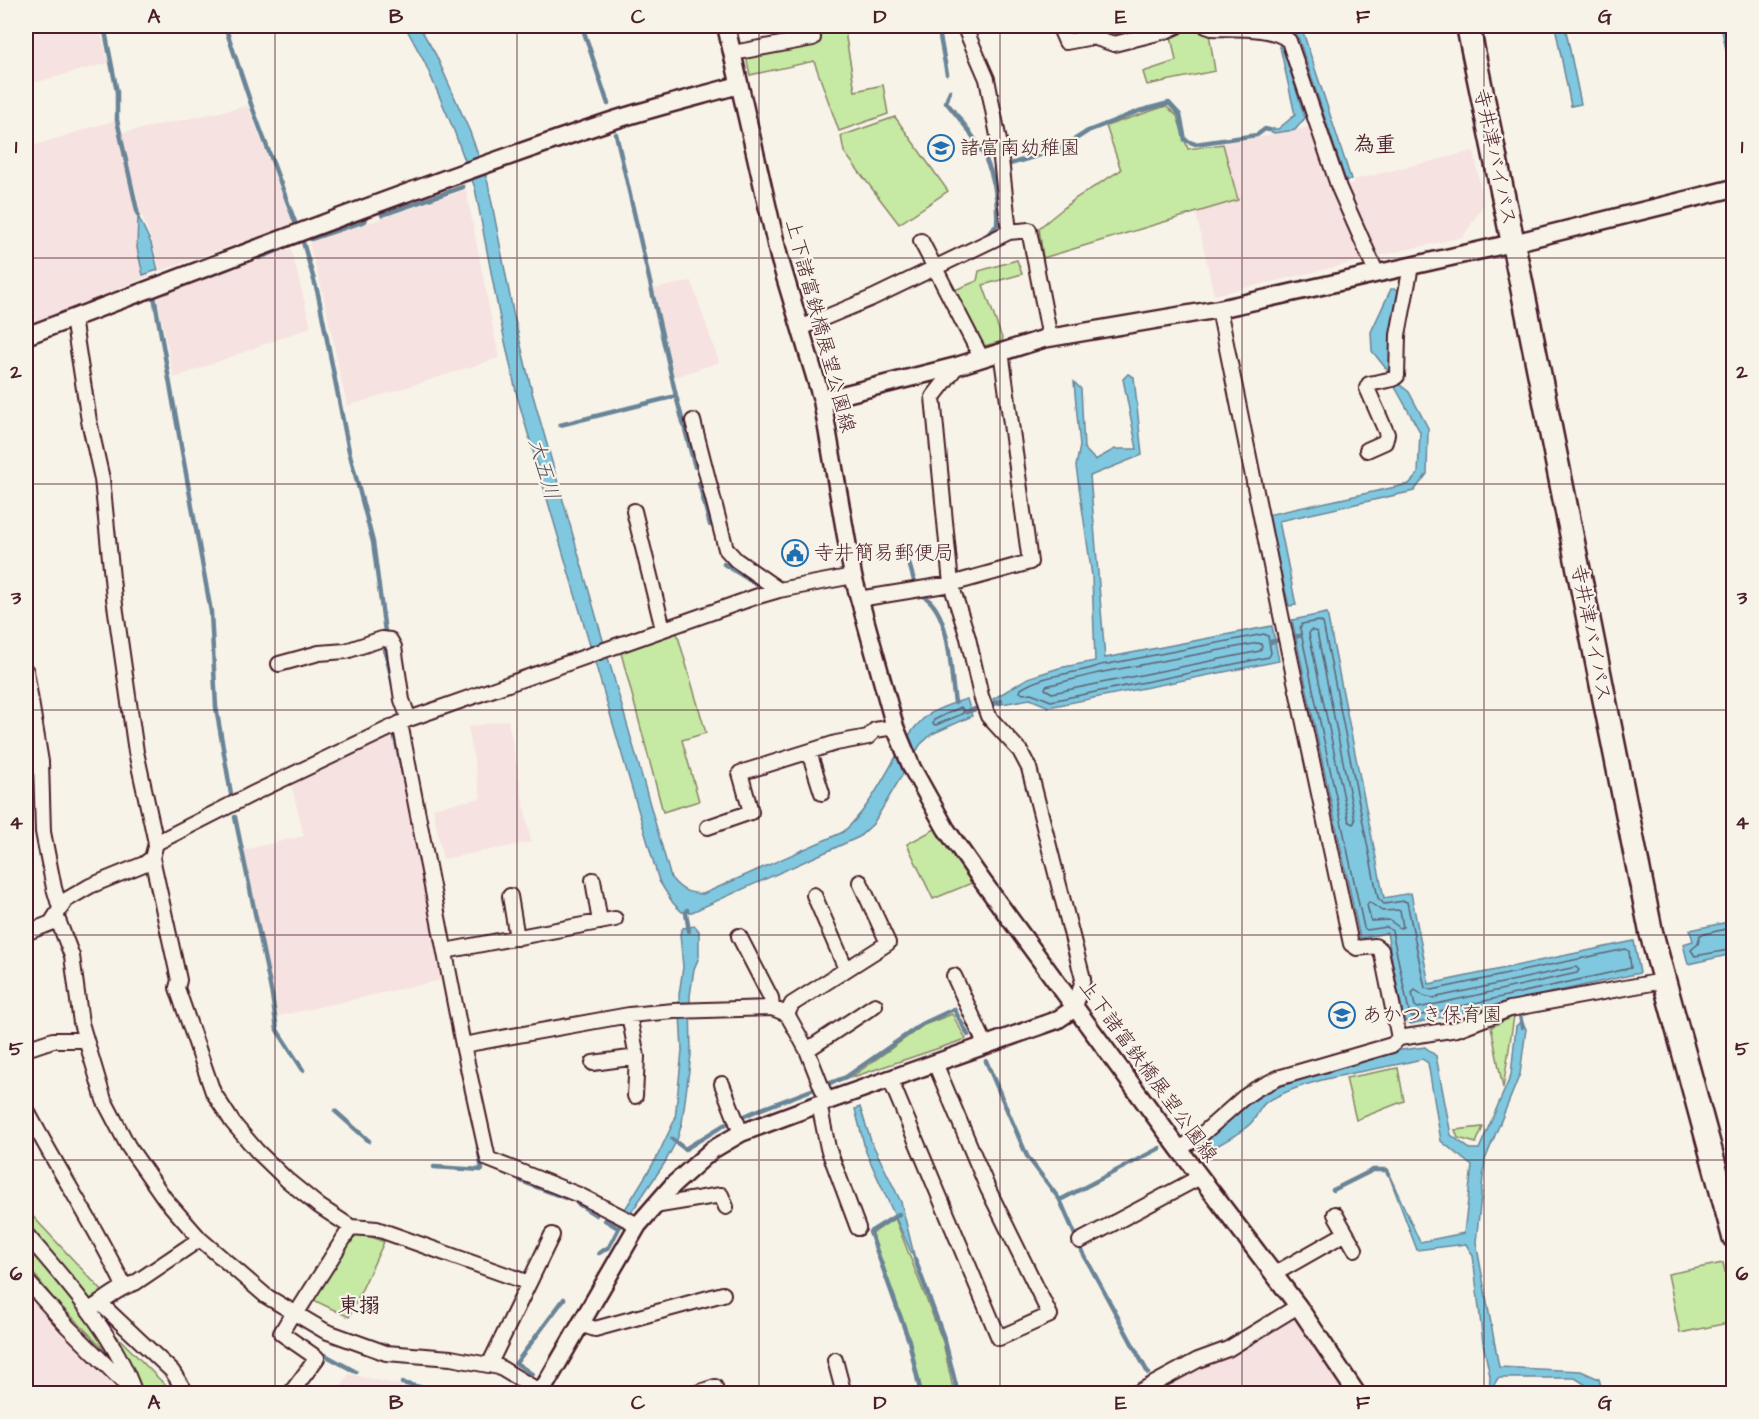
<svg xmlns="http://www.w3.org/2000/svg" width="1759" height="1419" viewBox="0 0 1759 1419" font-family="'Architects Daughter','Klee One',sans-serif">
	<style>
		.built { fill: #f6e2e0 }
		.green { fill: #c6e9a3; stroke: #888467; stroke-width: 1.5 }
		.water { fill: #7fc8df; stroke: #6a8497; stroke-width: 1.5 }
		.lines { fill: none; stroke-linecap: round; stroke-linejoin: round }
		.shore { stroke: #5f6373; stroke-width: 1.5 }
		.stream { stroke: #6a8497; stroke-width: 4.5 }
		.minor-casing { stroke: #4a1f2b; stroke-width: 18 }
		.tertiary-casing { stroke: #4a1f2b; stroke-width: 21 }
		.trunk-casing { stroke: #4a1f2b; stroke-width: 27 }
		.minor { stroke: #f7f3e8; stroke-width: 14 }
		.tertiary { stroke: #f7f3e8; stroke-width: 16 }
		.trunk { stroke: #f7f3e8; stroke-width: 22 }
		.grid { fill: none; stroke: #4a1f2b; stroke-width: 1.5; stroke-opacity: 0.55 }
		.labels { text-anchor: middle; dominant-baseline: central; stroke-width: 4.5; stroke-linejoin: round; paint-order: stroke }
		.poi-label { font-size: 20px; fill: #4a1f2b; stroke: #f7f3e8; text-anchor: start }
		.street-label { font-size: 20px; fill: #4a1f2b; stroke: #f7f3e8 }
		.neighbourhood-label { font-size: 21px; font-weight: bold; fill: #4a1f2b; stroke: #f7f3e8 }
		.water-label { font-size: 21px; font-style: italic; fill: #5a5261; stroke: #f7f3e8 }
		.neatline { fill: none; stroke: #4a1f2b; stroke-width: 2 }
		.grid-label { font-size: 20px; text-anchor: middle; font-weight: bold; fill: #4a1f2b }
	</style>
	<rect width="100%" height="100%" fill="#f7f3e8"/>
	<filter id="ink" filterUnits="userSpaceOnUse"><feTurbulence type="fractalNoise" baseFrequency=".0167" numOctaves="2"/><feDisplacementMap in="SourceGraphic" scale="12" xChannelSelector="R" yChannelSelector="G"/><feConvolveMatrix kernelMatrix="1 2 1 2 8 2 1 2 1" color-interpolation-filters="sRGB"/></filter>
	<g filter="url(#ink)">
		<!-- built -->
		<path class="built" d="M 26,26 L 99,26 L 108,63 L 26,85 Z
			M 248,106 L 293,224 L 160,271 L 152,241 L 141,213 L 122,133 Z
			M 116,120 L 149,276 L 26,327 L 26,148 Z
			M 1311,127 L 1338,198 L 1365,260 L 1214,295 L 1196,213 L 1238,200 L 1223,144 Z
			M 1474,151 L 1483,205 L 1463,237 L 1378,256 L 1347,187 L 1357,179 Z
			M 466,190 L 499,358 L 347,406 L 323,293 L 309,243 Z
			M 291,249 L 311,327 L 174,378 L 157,296 Z
			M 691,281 L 719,362 L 675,377 L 654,289 Z
			M 508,720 L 531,842 L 443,859 L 433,808 L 481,798 L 468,727 Z
			M 394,734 L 441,980 L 278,1016 L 244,850 L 304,836 L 291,784 Z
			M 26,1289 L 113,1386 L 121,1393 L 26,1393 Z
			M 1296,1318 L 1345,1393 L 1151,1394 L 1188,1374 L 1232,1356 Z
			M 349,1374 L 437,1393 L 336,1393 Z"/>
		<!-- green -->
		<path class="green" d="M 816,26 L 844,26 L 855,91 L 883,85 L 888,114 L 839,131 L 814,61 L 750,75 L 746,56 L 819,41 Z
			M 1098,26 L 1155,26 L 1121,36 Z
			M 1193,27 L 1209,33 L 1215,71 L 1147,85 L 1143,72 L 1176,61 L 1171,36 Z
			M 1166,106 L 1177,116 L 1188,149 L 1223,144 L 1238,200 L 1043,258 L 1039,228 L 1076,198 L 1121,170 L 1106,126 Z
			M 895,117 L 948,191 L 899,224 L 844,152 L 841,136 Z
			M 1017,260 L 1022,274 L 983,285 L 1003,341 L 984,346 L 955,290 L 977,281 L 979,271 Z
			M 677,633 L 706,733 L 682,740 L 699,801 L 663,812 L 621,653 Z
			M 935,829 L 972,883 L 933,899 L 907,844 Z
			M 952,1014 L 966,1039 L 850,1078 L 924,1025 Z
			M 1514,1016 L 1503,1088 L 1491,1027 Z
			M 1398,1068 L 1404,1101 L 1356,1120 L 1346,1078 Z
			M 1483,1127 L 1476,1143 L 1458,1138 L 1455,1130 Z
			M 26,1209 L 104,1293 L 77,1305 L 104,1323 L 173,1393 L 148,1393 L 53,1298 L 26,1264 Z
			M 895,1218 L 943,1342 L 954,1393 L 923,1393 L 921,1388 L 909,1337 L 872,1234 Z
			M 352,1229 L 384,1242 L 349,1317 L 309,1298 Z
			M 1723,1263 L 1733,1303 L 1733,1322 L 1680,1333 L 1668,1274 Z"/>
		<!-- water -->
		<path class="water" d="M 405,26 L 419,26 L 436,55 L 470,132 L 488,183 L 513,312 L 532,392 L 671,878 C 681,890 687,893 703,894 L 843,832 C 867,811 881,782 897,755 C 904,743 910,731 921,721 C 931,710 953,703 967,699 L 972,716 L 932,734 L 920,745 L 873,824 L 859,837 L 692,912 L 682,912 L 673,903 L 659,881 L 517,396 L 499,314 L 475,188 L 453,128 L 425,63 Z
			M 1304,26 L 1316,26 L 1303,32 L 1351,179 L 1346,181 L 1297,34 L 1291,35 L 1286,31 Z
			M 1555,26 L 1565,26 L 1581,104 L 1571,106 Z
			M 1721,26 L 1733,26 L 1733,82 Z
			M 1279,42 L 1282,46 L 1305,118 L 1295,130 L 1274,133 L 1265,129 L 1278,129 L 1295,115 Z
			M 138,216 L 151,243 L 158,270 L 143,275 L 137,248 Z
			M 1391,289 L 1401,289 L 1390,335 L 1392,369 L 1388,371 L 1372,351 L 1371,332 Z
			M 1128,374 L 1134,377 L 1142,455 L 1090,476 L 1105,658 L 1272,626 L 1279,661 L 1049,707 L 1030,699 L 996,705 L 993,699 L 1028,678 L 1059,668 L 1095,661 L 1092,576 L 1076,466 L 1080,446 L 1074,382 L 1081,389 L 1084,448 L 1095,460 L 1115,449 L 1137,449 L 1123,379 Z
			M 1399,384 L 1409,392 L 1428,428 L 1427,474 L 1414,491 L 1279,521 L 1296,605 L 1289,606 L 1267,515 L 1409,484 L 1418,474 L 1420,432 L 1395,387 Z
			M 1327,613 L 1384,898 L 1411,893 L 1429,984 L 1634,941 L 1640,973 L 1411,1024 L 1404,1020 L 1387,933 L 1360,938 L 1292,620 Z
			M 1733,921 L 1733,954 L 1688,964 L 1683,944 L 1693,941 L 1690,930 Z
			M 695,926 L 699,931 L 699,957 L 694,969 L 690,996 L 691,1055 L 682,1123 L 677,1140 L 664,1164 L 630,1214 L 624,1211 L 656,1159 L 675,1119 L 682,1051 L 679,995 L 683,967 L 680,934 L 683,928 Z
			M 1522,1021 L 1526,1029 L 1520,1074 L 1485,1160 L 1476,1242 L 1499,1367 L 1581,1371 L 1599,1379 L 1603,1393 L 1593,1393 L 1591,1388 L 1575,1378 L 1498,1378 L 1489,1393 L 1490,1376 L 1483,1343 L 1473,1256 L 1466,1244 L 1417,1250 L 1387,1170 L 1420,1242 L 1464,1233 L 1472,1166 L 1441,1141 L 1428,1063 L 1422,1059 C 1370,1072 1314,1075 1268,1101 C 1259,1106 1258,1116 1251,1123 C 1241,1134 1214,1147 1201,1155 L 1196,1148 L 1249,1102 L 1278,1086 L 1401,1050 L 1425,1047 L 1436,1056 L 1451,1135 L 1470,1149 L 1479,1149 L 1511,1075 L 1516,1026 Z
			M 860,1107 L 871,1141 L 901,1202 L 916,1263 L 866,1152 L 855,1109 Z"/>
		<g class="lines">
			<!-- shore -->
			<path class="shore" d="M 1319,621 L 1323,623 L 1378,898 L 1384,904 L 1404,901 L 1407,902 L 1425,988 L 1432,990 L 1626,949 L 1629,951 L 1631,968 L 1413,1017 L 1410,1016 L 1392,931 L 1387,927 L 1367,930 L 1364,928 L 1300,628 L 1302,624 Z
				M 1311,630 L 1317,632 L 1355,821 L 1353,824 L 1349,822 L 1309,634 Z
				M 1264,634 L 1268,636 L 1271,653 L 1269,657 L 1051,701 L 1031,693 L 1023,694 L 1020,692 L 1021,689 C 1044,674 1070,675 1095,667 C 1101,665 1101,664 1108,664 Z
				M 1258,643 L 1261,644 L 1262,647 L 1260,651 L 1052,693 L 1045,689 L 1046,686 L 1103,672 Z
				M 961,707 L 964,711 L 962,714 L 936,725 L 933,724 L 934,720 Z
				M 1369,902 L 1382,911 L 1400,910 L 1403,927 L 1400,928 L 1389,920 L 1371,921 L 1367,905 Z
				M 1734,927 L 1700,935 L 1698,944 L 1691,950 L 1695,956 L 1734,949
				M 1576,967 L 1579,970 L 1577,973 L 1418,1008 L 1415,1006 L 1412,993 L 1415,990 L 1424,996 L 1433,998 Z"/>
			<!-- stream -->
			<path class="stream" d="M 104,26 L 117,92 L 117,120 L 138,215
				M 225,26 L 251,104 L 295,222
				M 438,26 L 439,26
				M 582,26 L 608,104
				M 938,26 L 947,74
				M 950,91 L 946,102 C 980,143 1000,170 997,225 L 989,233
				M 616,134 L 676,396 L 695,467
				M 1010,164 L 1060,149 L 1088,131 L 1139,111 L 1169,103 L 1180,115 L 1185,140 L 1195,144 L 1257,135 L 1265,129 L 1269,130
				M 382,215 L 463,187
				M 311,239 L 365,221
				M 303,242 L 318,294 L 349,451 L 373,542 L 385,632
				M 259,258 L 282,249
				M 208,276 L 229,268
				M 159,294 L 154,296 L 211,612 L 216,707 L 231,794
				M 560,425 L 676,396
				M 699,483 L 710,525
				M 909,563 L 915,584
				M 724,564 L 756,584
				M 919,593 C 953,610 949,670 955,702
				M 1270,642 L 1299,636
				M 385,650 L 394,689
				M 966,712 L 1001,701
				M 395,737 L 407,792
				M 235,817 L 272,995 L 277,1030 L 303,1070
				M 687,910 L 686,913 L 689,931
				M 1519,1008 L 1522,1027
				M 986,1061 L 1027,1156 L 1060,1200 L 1083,1253 L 1148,1373
				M 335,1111 L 369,1141
				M 672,1139 L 685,1149 L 724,1125 L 756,1111 L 846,1077 L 922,1024 L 954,1009 L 968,1035
				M 434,1167 L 482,1170 L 478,1147
				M 521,1181 L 565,1198
				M 1333,1190 L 1373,1170 L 1387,1170 L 1388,1174
				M 1060,1200 L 1160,1148
				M 577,1203 L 596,1215
				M 899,1214 L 870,1232 L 909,1341 L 921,1394
				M 605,1220 L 618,1228
				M 599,1253 L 609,1247 L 623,1220
				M 915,1259 L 945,1341 L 958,1394
				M 325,1355 L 356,1372
				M 532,1374 L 516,1363 L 564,1299
				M 402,1383 L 449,1394
				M 561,1393 L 561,1394"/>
			<defs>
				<path id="minor" d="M 1059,26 L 1066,42 L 1093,37 L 1114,44 L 1166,31 L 1177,26
					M 1206,26 L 1212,28 C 1233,29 1274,26 1289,41 L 1339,188 L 1377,274
					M 733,53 L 813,38 L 810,26
					M 1009,232 L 1029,230 L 1050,338
					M 921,241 L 981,357
					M 1219,309 L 1281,615 L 1351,944 L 1357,948 L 1375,946 L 1381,950 L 1399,1038
					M 73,318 L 89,421 L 102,479 L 114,598 L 136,752 L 156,843
					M 800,328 L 872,298 L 1009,232 L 999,141 L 987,79 L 964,26
					M 957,366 L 933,397 L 951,584 L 968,638 L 981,696 L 988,716 L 1020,751 L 1029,768 L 1083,979 L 1075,1008
					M 693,421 L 726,549 L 736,560 L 779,590
					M 1367,450 L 1385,442 L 1387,434 L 1367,388 L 1369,384 L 1393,379 L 1397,376 L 1398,335 L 1411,266
					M 634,511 L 663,629
					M 859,599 L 951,584 L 1030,562 L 1001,351
					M 279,664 L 319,653 L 346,651 L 382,639 L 390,640 L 394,647 L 402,700 L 409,719
					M 26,671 L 41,762 L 43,832 L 54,888 L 60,908
					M 400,723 L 463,1045 L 488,1159 L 579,1195 L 638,1225
					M 809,752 L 822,793
					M 708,827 L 751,812 L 740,773 L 836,743 L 868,737 L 875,730 L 895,727
					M 152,858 L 179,980 L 177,988 L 213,1092 L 233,1123 L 257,1151 L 287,1180 L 319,1206 L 351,1227 L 377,1229 L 529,1283 L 489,1365
					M 593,880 L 600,922
					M 814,895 L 846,969
					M 510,896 L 517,938
					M 56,915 L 72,956 L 81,1023 L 104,1100 L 128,1146 L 165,1199 L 200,1239 L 266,1296 L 325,1331 L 386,1353 L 451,1358 L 499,1367 L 544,1394
					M 26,933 L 51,923 L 66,900 L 90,886 L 144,864 L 152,858 L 156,843 L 256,792 L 409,719 L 755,597 L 779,590 L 853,576
					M 739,936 L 771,998 L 772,1008
					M 445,951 L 615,919
					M 954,976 L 986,1046
					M 787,1014 L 792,1004 L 888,943 L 860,882
					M 629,1015 L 637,1057 L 635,1096
					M 463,1045 L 629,1015 L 674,1011 L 772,1008 L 787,1014 L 807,1050 L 827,1101
					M 26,1049 L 53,1040 L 85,1040
					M 807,1050 L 875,1005
					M 593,1063 L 637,1057
					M 890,1079 L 999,1338 L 1050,1315 L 988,1189 L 935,1063
					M 722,1084 L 741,1133
					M 819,1104 L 828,1148 L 858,1228
					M 26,1109 C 57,1169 95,1225 124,1286
					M 1179,1149 L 1200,1136 L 1243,1098 L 1256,1089 L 1278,1078 L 1392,1045 L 1399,1038 L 1457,1029 L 1510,1009 L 1663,981
					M 654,1206 L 721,1195 L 726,1207
					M 1335,1214 L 1355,1249
					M 26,1234 C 67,1283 114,1332 135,1394
					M 1080,1241 L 1200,1177
					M 1274,1274 L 1346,1233
					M 26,1280 L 68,1327 L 132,1391
					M 529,1283 L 552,1235
					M 100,1303 L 172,1371 L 187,1394
					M 89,1310 C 104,1301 119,1287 135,1283 L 200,1239
					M 580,1324 L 595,1329 L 723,1294
					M 835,1360 L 844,1394
					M 290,1394 L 317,1358 L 281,1333 L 291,1316 L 296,1314 L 351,1227
					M 694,1394 L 715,1387
					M 1135,1394 L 1198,1360 L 1228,1349 L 1298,1306"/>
				<path id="tertiary" d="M 726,26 L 779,257 L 822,400 L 853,576 L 895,727 L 912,768 L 946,829 L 983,882 L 1179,1149 L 1298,1306 L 1357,1394
					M 26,336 C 219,263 412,188 608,122 C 651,108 696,97 739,85
					M 822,400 L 957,366 L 1043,339 L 1219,309 L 1513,243 L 1734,188
					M 540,1394 L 638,1225 L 673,1185 L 712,1150 L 741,1133 L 819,1104 L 1057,1020 L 1075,1008"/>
				<path id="trunk" d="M 1468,26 L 1520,277 L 1651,932 L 1734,1237"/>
			</defs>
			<!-- minor casing -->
			<use href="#minor" class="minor-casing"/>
			<!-- tertiary casing -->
			<use href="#tertiary" class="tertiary-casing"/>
			<!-- trunk casing -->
			<use href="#trunk" class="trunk-casing"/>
			<!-- minor -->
			<use href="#minor" class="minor"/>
			<!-- tertiary -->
			<use href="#tertiary" class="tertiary"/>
			<!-- trunk -->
			<use href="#trunk" class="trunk"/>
		</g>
	</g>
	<!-- grid -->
	<path class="grid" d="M 275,26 L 275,1394M 517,26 L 517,1394M 759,26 L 759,1394M 1000,26 L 1000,1394M 1242,26 L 1242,1394M 1484,26 L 1484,1394M 26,258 L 1734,258M 26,484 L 1734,484M 26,710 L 1734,710M 26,935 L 1734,935M 26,1160 L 1734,1160"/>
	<!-- icons -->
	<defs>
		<symbol id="school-ring" viewBox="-11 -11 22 22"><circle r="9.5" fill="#f7f3e8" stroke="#1f6fb2" stroke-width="1.5"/><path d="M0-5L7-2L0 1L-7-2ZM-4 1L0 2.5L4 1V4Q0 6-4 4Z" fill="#1f6fb2"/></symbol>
		<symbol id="civic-ring" viewBox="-11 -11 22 22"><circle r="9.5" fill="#f7f3e8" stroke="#1f6fb2" stroke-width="1.5"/><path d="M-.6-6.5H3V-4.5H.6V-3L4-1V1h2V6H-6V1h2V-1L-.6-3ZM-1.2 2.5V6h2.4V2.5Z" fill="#1f6fb2"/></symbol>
	</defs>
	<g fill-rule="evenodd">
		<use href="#school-ring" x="926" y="133" width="30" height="30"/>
		<use href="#civic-ring" x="780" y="538" width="30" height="30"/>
		<use href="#school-ring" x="1327" y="1000" width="30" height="30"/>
	</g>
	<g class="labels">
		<!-- poi labels -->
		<g class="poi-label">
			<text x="960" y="148">諸富南幼稚園</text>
			<text x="814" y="553">寺井簡易郵便局</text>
			<text x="1362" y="1015">あかつき保育園</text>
		</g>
		<!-- street labels -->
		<g class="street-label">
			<text transform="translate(1495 157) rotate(78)">寺井津バイパス</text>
			<text transform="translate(820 326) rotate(75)">上下諸富鉄橋展望公園線</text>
			<text transform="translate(1591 633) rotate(79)">寺井津バイパス</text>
			<text transform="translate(1148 1071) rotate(54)">上下諸富鉄橋展望公園線</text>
		</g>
		<!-- neighbourhood labels -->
		<g class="neighbourhood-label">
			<text x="1375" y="144">為重</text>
			<text x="359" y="1305">東搦</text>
		</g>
		<!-- water labels -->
		<g class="water-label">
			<text transform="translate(544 469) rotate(74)">大五川</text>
		</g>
	</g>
	<!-- margin -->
	<rect width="1759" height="1419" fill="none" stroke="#f7f3e8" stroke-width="66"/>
	<rect x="33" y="33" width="1693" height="1353" class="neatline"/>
	<g class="grid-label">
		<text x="154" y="23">A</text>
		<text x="396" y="23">B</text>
		<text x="638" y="23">C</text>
		<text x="880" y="23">D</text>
		<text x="1121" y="23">E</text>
		<text x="1363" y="23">F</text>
		<text x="1605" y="23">G</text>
		<text x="16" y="153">1</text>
		<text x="1742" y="153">1</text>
		<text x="16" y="378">2</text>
		<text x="1742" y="378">2</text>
		<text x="16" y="604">3</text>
		<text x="1742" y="604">3</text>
		<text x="16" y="829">4</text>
		<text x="1742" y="829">4</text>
		<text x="16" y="1055">5</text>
		<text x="1742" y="1055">5</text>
		<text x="16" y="1280">6</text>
		<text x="1742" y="1280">6</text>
		<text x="154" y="1409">A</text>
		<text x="396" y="1409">B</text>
		<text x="638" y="1409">C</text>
		<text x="880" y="1409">D</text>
		<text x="1121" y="1409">E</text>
		<text x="1363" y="1409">F</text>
		<text x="1605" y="1409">G</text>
	</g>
</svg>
